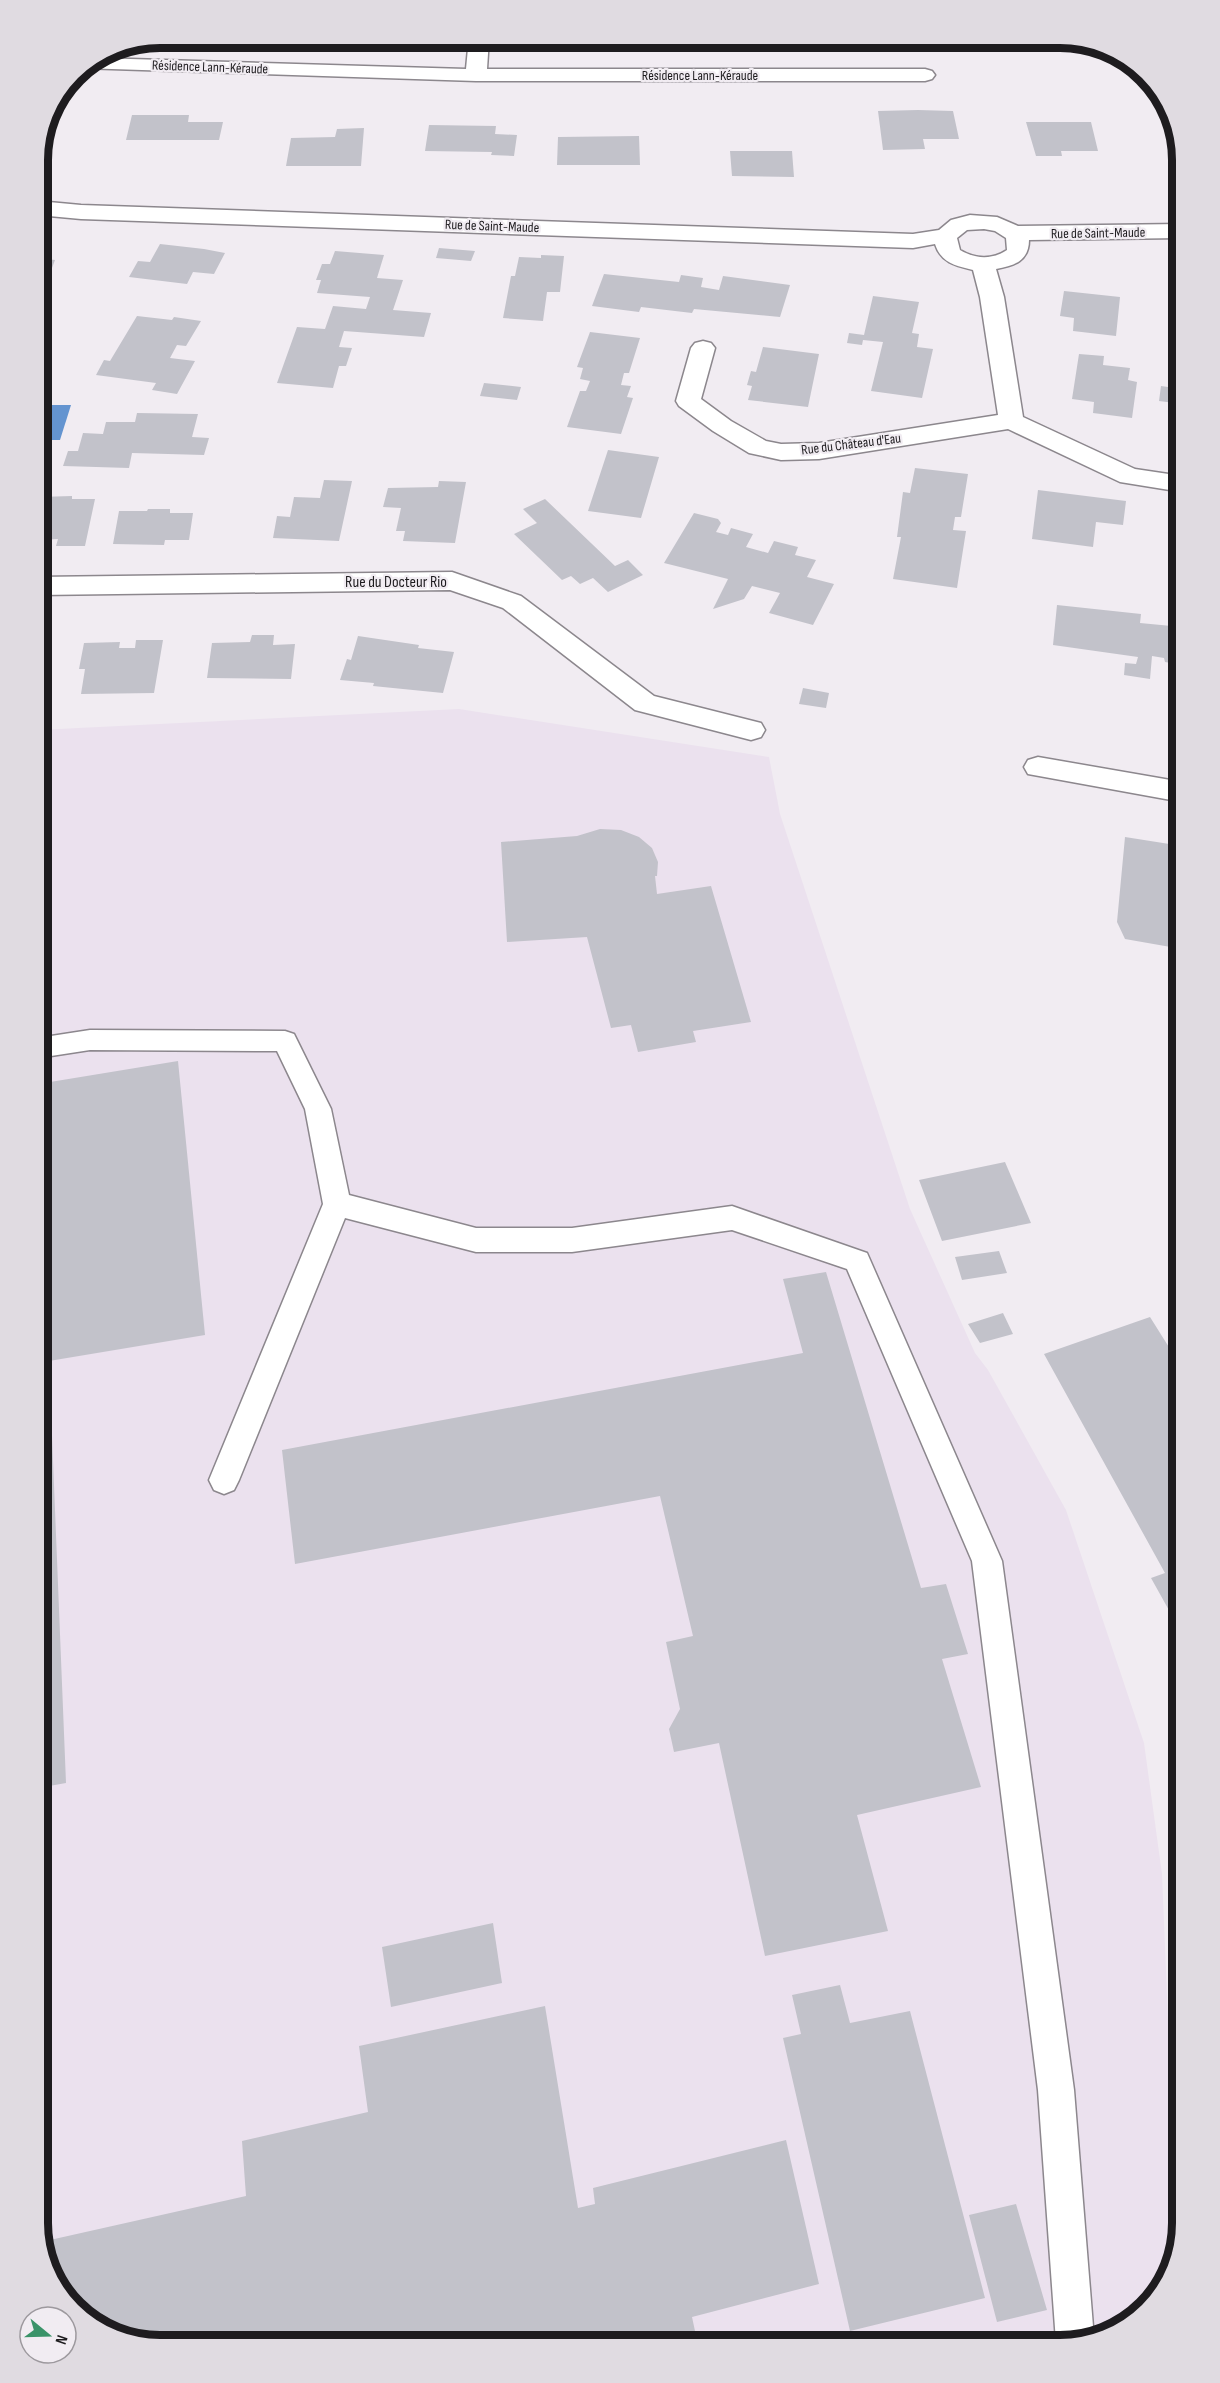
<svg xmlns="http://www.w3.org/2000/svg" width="1220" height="2383" viewBox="0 0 1220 2383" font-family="'Sofia Sans Condensed',sans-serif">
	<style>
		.built { fill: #ebe1ee }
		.water { fill: #6494d0 }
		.building { fill: #c2c2ca }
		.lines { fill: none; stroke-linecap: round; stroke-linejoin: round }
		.service-casing { stroke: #8c878d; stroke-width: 3 }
		.minor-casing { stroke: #8c878d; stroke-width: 3 }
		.service { fill: #fff; fill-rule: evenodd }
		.minor { fill: #fff; fill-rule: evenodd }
		.labels { text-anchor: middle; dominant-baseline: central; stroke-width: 4.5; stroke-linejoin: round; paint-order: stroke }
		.far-street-label { font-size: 14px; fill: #1e1c1f; stroke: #f1ecf2 }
		.street-label { font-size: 16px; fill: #1e1c1f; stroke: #f1ecf2 }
		.rim { fill: none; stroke: #1e1c1f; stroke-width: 8 }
	</style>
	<rect width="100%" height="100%" fill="#f1ecf2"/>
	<!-- built -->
	<path class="built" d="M 459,709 L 769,757 L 780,814 L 910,1209 L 975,1353 L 988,1370 L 1066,1510 L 1144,1743 L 1162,1874 L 1173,2142 L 1174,2251 L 1162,2291 L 1106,2336 L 1060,2345 L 153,2345 L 86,2320 L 47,2269 L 38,2223 L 38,730 Z"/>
	<!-- water -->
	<path class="water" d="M 42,405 L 71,405 L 60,440 L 38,440 L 38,418 Z"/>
	<!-- building -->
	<path class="building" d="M 1035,38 L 1066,38 L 1067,42 L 1036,42 Z
		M 918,110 L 953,111 L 959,139 L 923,139 L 925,149 L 883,150 L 878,111 Z
		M 48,114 L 60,116 L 41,141 Z
		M 132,115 L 189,115 L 188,122 L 223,122 L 219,140 L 126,140 Z
		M 1026,122 L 1091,122 L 1098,151 L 1061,151 L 1062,156 L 1036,156 Z
		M 429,125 L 496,126 L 495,134 L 517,135 L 514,156 L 491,155 L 492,152 L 425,151 Z
		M 364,128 L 361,166 L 286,166 L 291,138 L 335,137 L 337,129 Z
		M 639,136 L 640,165 L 557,165 L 558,137 Z
		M 730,151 L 792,151 L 794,177 L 732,176 Z
		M 160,244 L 204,249 L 225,253 L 214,274 L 193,272 L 187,284 L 129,277 L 138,261 L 150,262 Z
		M 439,248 L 475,251 L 471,261 L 436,258 Z
		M 335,251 L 384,255 L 377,278 L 403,280 L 393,310 L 431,313 L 424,337 L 344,331 L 339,347 L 352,348 L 346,366 L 339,366 L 333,388 L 277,383 L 297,327 L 325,329 L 333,306 L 366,309 L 370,297 L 317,293 L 321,280 L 316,280 L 322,264 L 330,264 Z
		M 541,255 L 564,256 L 560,292 L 547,292 L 543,321 L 503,318 L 511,276 L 515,276 L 519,257 L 541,258 Z
		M 38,258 L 55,260 L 46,284 L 38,283 Z
		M 604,274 L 679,282 L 681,275 L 703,278 L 701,287 L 719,290 L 723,276 L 790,285 L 780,317 L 694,309 L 692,313 L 641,307 L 639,312 L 592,306 Z
		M 1064,291 L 1120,297 L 1116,336 L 1073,331 L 1074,318 L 1060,316 Z
		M 873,296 L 919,302 L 912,333 L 919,334 L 917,347 L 933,349 L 922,398 L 871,391 L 883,342 L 863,340 L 862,345 L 847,343 L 849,333 L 864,335 Z
		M 137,316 L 172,320 L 174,317 L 201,321 L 186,346 L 177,345 L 170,358 L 195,361 L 177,394 L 152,390 L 156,383 L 96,375 L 104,360 L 110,361 Z
		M 590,332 L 640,338 L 629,373 L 624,373 L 621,385 L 631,386 L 627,397 L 633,398 L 621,434 L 567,427 L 580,391 L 586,391 L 590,381 L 580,379 L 583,368 L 577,367 Z
		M 763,347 L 819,354 L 808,407 L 748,400 L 752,386 L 747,385 L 751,371 L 756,372 Z
		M 1079,354 L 1104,356 L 1103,365 L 1130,368 L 1128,380 L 1137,382 L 1132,418 L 1093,413 L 1094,402 L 1072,399 Z
		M 484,383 L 521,387 L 517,400 L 480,396 Z
		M 1161,386 L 1182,389 L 1182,404 L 1159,401 Z
		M 137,413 L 198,414 L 192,437 L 209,438 L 204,455 L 132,453 L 129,468 L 63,466 L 68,451 L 78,451 L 83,433 L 103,434 L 106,422 L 135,422 Z
		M 608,450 L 659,457 L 641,518 L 588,511 Z
		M 915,468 L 968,474 L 961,517 L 955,517 L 953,530 L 966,531 L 957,588 L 893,579 L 901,537 L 897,537 L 903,492 L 910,493 Z
		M 324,480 L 352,481 L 339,541 L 273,538 L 277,516 L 290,517 L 294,497 L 320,498 Z
		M 439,481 L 466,482 L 455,543 L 403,541 L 405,531 L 396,531 L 401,508 L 383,507 L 388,488 L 438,487 Z
		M 1038,490 L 1126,501 L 1123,525 L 1096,522 L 1093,547 L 1032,539 Z
		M 72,496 L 72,499 L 95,499 L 85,546 L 56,546 L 58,539 L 38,540 L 39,497 Z
		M 545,499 L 615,566 L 628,560 L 643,575 L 608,592 L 593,578 L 580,584 L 571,576 L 562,580 L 514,534 L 537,523 L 523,509 Z
		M 148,509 L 170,509 L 170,513 L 193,513 L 189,540 L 165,540 L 164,545 L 113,544 L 119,511 L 147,511 Z
		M 694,513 L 718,519 L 721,523 L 716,532 L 728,535 L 731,528 L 753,534 L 746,547 L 768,553 L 774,541 L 798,547 L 795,555 L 816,560 L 807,577 L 834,584 L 813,625 L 769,613 L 780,593 L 752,586 L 744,599 L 713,609 L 728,579 L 664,563 Z
		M 1057,605 L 1141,614 L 1140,623 L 1182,627 L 1182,665 L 1165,662 L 1164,658 L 1152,656 L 1150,679 L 1124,675 L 1125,663 L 1136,664 L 1138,657 L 1053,645 Z
		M 252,635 L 274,635 L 273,645 L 295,644 L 291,679 L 207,678 L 212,643 L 250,642 Z
		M 358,636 L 419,645 L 418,648 L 454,652 L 443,693 L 373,686 L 374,683 L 340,680 L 347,659 L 351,660 Z
		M 136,640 L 163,640 L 154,693 L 81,694 L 85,669 L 79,669 L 84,643 L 120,642 L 119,648 L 135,648 Z
		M 803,688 L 829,693 L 826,708 L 799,704 Z
		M 600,829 L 621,830 L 639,837 L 652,848 L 658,862 L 657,876 L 655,876 L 657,894 L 711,886 L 751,1022 L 693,1031 L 696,1042 L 638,1052 L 631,1025 L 611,1028 L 587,937 L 507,942 L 501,842 L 577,836 Z
		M 1125,837 L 1182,846 L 1182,949 L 1125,939 L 1117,922 Z
		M 178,1061 L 205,1335 L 49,1361 L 66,1783 L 38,1788 L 38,1084 Z
		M 1005,1162 L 1031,1223 L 942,1241 L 919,1180 Z
		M 999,1251 L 1007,1273 L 962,1280 L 955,1257 Z
		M 826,1272 L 921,1588 L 946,1584 L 968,1654 L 942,1659 L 981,1787 L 857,1815 L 888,1931 L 765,1956 L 719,1743 L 674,1752 L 669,1729 L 680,1709 L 666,1642 L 693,1636 L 660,1496 L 295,1564 L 282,1450 L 803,1353 L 783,1279 Z
		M 1003,1313 L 1013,1334 L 980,1343 L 968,1324 Z
		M 1150,1317 L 1172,1352 L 1182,1349 L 1182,1655 L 1171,1634 L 1180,1630 L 1151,1578 L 1165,1573 L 1044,1354 Z
		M 493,1923 L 502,1983 L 391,2007 L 382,1947 Z
		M 840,1985 L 850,2023 L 910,2011 L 985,2298 L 850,2331 L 783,2038 L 801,2034 L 792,1995 Z
		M 545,2006 L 578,2208 L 595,2204 L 593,2188 L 786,2140 L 819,2284 L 692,2317 L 698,2345 L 153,2345 L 86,2320 L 47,2269 L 41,2242 L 246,2196 L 242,2141 L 368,2112 L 359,2046 Z
		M 1016,2204 L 1047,2310 L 997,2322 L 969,2215 Z"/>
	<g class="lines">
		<defs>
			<path id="service" d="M 90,1030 L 285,1031 L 294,1034 L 331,1109 L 349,1195 L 476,1228 L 572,1228 L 732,1206 L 867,1253 L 1002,1561 L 1074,2090 L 1094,2339 L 1060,2346 L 1056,2342 L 1038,2090 L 972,1561 L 847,1269 L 732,1230 L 572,1252 L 476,1252 L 345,1218 L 239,1480 L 234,1490 L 224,1494 L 214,1490 L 209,1480 L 323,1204 L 305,1109 L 277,1051 L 90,1050 L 38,1058 L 38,1038 Z"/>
			<path id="minor" d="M 469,38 L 489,38 L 487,69 L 925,69 L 932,71 L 935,75 L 932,79 L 925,81 L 476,81 L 81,68 L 97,58 L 466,69 Z
				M 38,201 L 81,205 L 913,234 L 939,230 L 951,220 L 970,215 L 997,217 L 1018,226 L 1182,224 L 1182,238 L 1029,240 C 1029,261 1014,266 996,269 L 1004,297 L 1023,417 L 1135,469 L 1182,476 L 1182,492 L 1120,482 L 1008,429 L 819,459 L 781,460 L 749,453 L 713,431 L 679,406 L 676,401 L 691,348 L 695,343 L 703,341 L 711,343 L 715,348 L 701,399 L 731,421 L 766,441 L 781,444 L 819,443 L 998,415 L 980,297 L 973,270 C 956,266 941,263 935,244 L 913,248 L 81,219 L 38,215 ZM 984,229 L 995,231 L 1006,238 L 1007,250 C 992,260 975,259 960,250 L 957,238 L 967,230 Z
				M 452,572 L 521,596 L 654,696 L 761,723 L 765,730 L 761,737 L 751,740 L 635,710 L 503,608 L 450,590 L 38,595 L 38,577 Z
				M 1038,757 L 1182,782 L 1182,802 L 1028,774 L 1024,767 L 1028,760 Z"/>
		</defs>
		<!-- service casing -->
		<use href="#service" class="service-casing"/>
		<!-- minor casing -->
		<use href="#minor" class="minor-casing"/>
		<!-- service -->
		<use href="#service" class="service"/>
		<!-- minor -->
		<use href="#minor" class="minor"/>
	</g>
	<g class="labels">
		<!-- far-street labels -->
		<g class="far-street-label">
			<text transform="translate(210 67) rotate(2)">Résidence Lann-Kéraude</text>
			<text x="700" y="75">Résidence Lann-Kéraude</text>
			<text transform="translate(492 226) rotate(2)">Rue de Saint-Maude</text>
			<text transform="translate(1098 233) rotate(-1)">Rue de Saint-Maude</text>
			<text transform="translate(851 444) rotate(-7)">Rue du Château d'Eau</text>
		</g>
		<!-- street labels -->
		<g class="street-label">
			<text x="396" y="582">Rue du Docteur Rio</text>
		</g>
	</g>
	<!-- crop -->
	<path d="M0 0H1220V2383H0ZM160 48H1060A112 112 0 0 1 1172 160V2223A112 112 0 0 1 1060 2335H160A112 112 0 0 1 48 2223V160A112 112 0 0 1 160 48Z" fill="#e0dbe1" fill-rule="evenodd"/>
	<path class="rim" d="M160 48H1060A112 112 0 0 1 1172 160V2223A112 112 0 0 1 1060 2335H160A112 112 0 0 1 48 2223V160A112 112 0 0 1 160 48Z"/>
	<!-- north arrow -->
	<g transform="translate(48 2335) rotate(109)"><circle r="28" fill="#f1ecf2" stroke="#9d999e" stroke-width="1.5"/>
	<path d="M0-4.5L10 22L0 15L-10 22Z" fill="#3a9369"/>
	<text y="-9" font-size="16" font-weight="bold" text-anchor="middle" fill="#1e1c1f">N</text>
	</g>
</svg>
